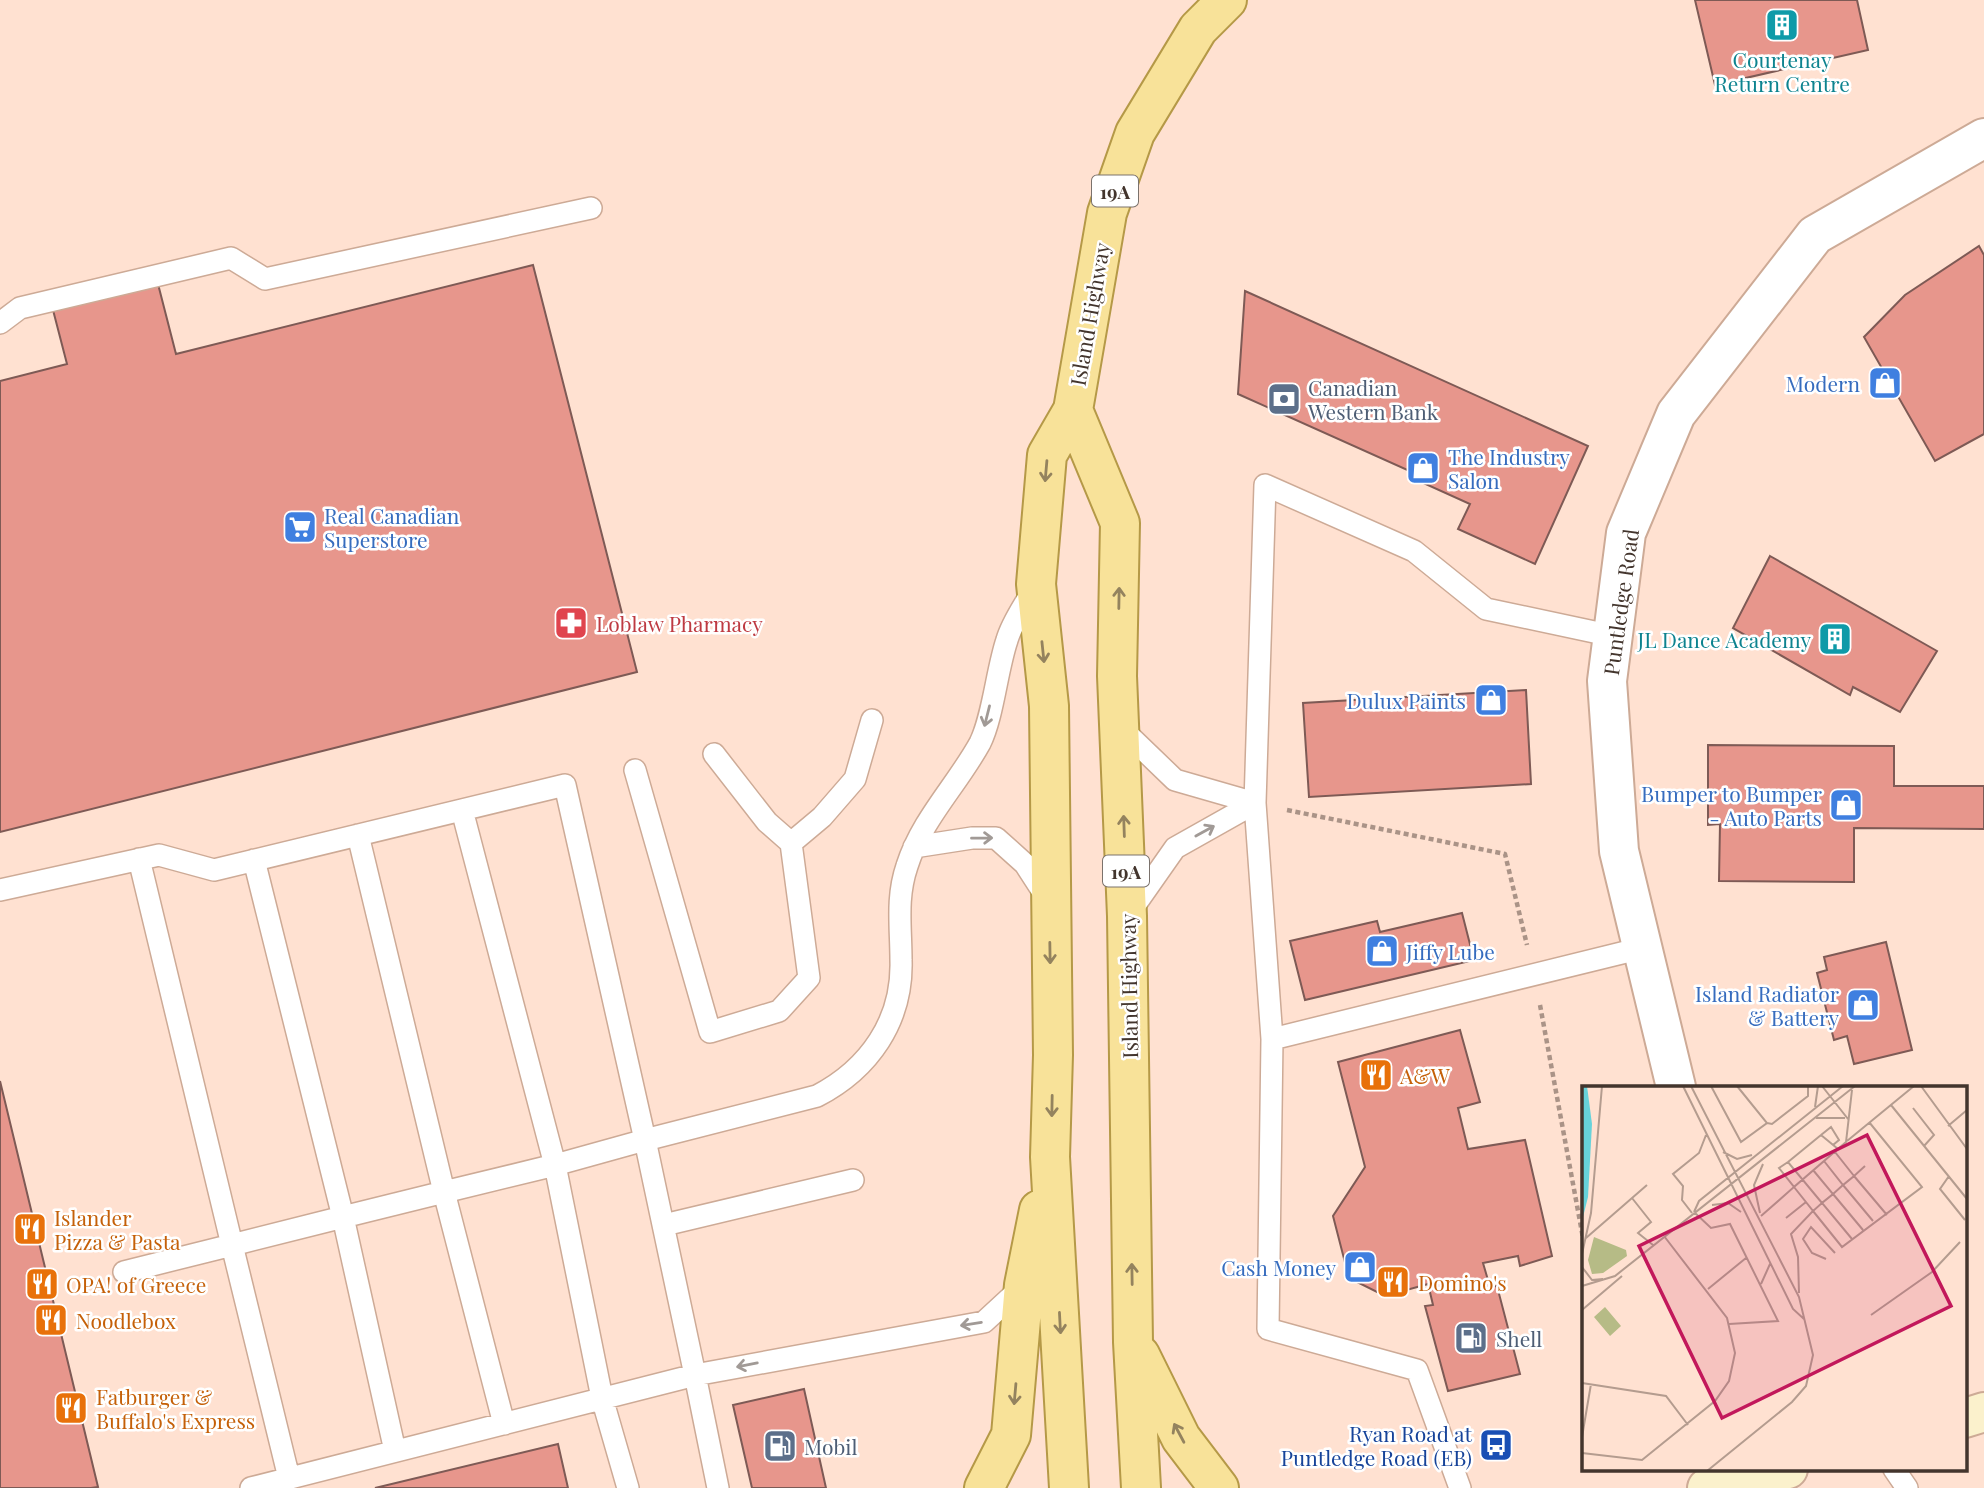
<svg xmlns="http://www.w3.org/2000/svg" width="1984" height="1488" viewBox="0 0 1984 1488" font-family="'Playfair Display',serif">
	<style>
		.building { fill: #e7968c; stroke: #7e5a55; stroke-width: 2 }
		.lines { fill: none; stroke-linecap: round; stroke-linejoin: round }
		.lane-casing { stroke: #cdaa96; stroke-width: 24 }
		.street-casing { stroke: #cdaa96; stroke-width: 42 }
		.secondary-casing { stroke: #cdaa96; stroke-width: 42 }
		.primary-casing { stroke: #b59947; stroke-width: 42 }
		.path { stroke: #aa9387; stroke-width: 4.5; stroke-dasharray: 5 3.5; stroke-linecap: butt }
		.lane { stroke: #fff; stroke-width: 21 }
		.street { stroke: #fff; stroke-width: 38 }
		.secondary { stroke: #fbf1cc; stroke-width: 38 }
		.primary { stroke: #f8e299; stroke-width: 38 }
		.oneway { stroke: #94835e }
		.oneway2 { stroke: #a19a96 }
		.labels { text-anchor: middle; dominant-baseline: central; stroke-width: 5; stroke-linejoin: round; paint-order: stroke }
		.shield { fill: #fff; stroke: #7b726c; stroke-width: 2 }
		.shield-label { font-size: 19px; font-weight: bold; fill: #43352d }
		.culture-label { font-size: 21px; fill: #0d838f; stroke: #fff }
		.street-label { font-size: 21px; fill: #43352d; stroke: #fff }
		.shop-label { font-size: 21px; fill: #366cbe; stroke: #fff; text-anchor: end }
		.service-label { font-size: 21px; fill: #4e5e75; stroke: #fff; text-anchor: start }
		.health-label { font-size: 21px; fill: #be3a42; stroke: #fff; text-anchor: start }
		.food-label { font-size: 21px; fill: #c56008; stroke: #fff; text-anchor: start }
		.transit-label { font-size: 21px; fill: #164399; stroke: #fff; text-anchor: end }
		.inset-road { fill: none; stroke: #b49c8f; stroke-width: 2 }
		.view { fill: #c2185b; fill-opacity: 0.15; stroke: #c2185b; stroke-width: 3.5 }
		.inset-edge { fill: none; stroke: #43352d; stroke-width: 3.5 }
	</style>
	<rect width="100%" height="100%" fill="#ffe1d1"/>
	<!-- building -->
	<path class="building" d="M 1695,0 L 1857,0 L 1868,50 L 1715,85 Z
		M 1979,246 L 1984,255 L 1984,434 L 1935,461 L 1864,337 L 1905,295 Z
		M 533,265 L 637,672 L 0,832 L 0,381 L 67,364 L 53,310 L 158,284 L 176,354 Z
		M 1245,291 L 1588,446 L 1535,564 L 1458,529 L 1470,504 L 1410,477 L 1412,472 L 1238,394 Z
		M 1770,556 L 1937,651 L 1900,712 L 1853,687 L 1850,695 L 1733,628 Z
		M 1526,690 L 1531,784 L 1309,797 L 1303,703 Z
		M 1708,745 L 1894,746 L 1894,786 L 1984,786 L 1984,829 L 1854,828 L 1854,882 L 1719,881 L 1720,824 L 1708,825 Z
		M 1462,913 L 1474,960 L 1305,1000 L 1290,941 L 1377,921 L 1380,932 Z
		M 1886,942 L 1912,1050 L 1854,1064 L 1847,1036 L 1834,1040 L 1817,973 L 1827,970 L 1824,957 Z
		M 1460,1030 L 1480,1102 L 1458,1108 L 1468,1149 L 1525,1140 L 1552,1256 L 1520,1266 L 1518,1256 L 1483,1263 L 1490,1287 L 1497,1286 L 1520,1374 L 1448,1391 L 1425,1306 L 1433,1305 L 1428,1284 L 1385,1296 L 1349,1278 L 1333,1216 L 1365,1167 L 1338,1062 Z
		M 0,1081 L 98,1487 L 91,1488 L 0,1488 Z
		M 804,1389 L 826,1488 L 752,1488 L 733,1405 Z
		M 558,1444 L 568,1488 L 375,1488 Z"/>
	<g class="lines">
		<defs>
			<path id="lane" d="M 0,323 L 20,308 L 231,258 L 265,279 L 591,208
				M 1121,728 L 1175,780 L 1255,803
				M 635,770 L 710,1032 L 779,1011 L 809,978 L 791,843 L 767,822 L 714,754
				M 462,810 L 555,1165 L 444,1192 L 504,1424
				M 791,843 L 822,817 L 855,779 L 872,720
				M 914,847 L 972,838 L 996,838 L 1025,864 L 1047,898
				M 254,860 L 343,1217 L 444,1192 L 358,835
				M 0,890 L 159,855 L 214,870 L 565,785 L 645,1140 L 555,1165 L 602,1398 L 628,1488
				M 1128,915 L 1175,848 L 1255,803
				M 1272,1039 L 1642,948
				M 664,1225 L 853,1180
				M 124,1272 L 232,1245 L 139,859
				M 1894,1469 L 1907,1488
				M 289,1478 L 232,1245 L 343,1217 L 395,1451
				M 251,1488 L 695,1375 L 645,1140 L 817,1096 C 869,1069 903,1021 901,960 C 901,927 896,898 907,866 C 922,819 957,785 980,743 C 993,717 997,669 1007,640 C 1012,622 1025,605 1034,588
				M 718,1488 L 695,1375 L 984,1322 L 1023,1286
				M 1460,1488 L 1417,1370 L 1268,1329 L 1272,1039 L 1255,803 L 1265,485 L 1414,551 L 1486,609 L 1613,636"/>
			<path id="street" d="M 1676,1087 L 1619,851 L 1607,681 L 1626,533 L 1676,414 L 1815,235 L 1984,138"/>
			<path id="secondary" d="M 1965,1418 L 1984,1412
				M 1707,1488 L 1788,1469"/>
			<path id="primary" d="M 1073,410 L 1120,523 L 1117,676 L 1127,916 L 1133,1342 L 1141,1488
				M 1140,1355 L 1181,1438 L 1219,1488
				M 984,1488 L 1011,1435 L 1024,1285 L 1039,1210
				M 1069,1488 L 1050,1157 L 1053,1055 L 1049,706 L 1036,584 L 1047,455 L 1073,410 L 1107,213 L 1135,133 L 1198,29 L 1227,0"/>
		</defs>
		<!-- lane casing -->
		<use href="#lane" class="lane-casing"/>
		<!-- street casing -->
		<use href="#street" class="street-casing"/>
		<!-- secondary casing -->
		<use href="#secondary" class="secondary-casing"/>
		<!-- primary casing -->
		<use href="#primary" class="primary-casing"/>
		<!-- path -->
		<path class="path" d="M 1287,810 L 1505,854 L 1527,945
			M 1540,1005 L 1583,1238"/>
		<!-- lane -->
		<use href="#lane" class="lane"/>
		<!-- street -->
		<use href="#street" class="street"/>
		<!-- secondary -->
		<use href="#secondary" class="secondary"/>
		<!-- primary -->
		<use href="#primary" class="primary"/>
	</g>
	<!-- one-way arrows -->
	<defs><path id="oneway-shaft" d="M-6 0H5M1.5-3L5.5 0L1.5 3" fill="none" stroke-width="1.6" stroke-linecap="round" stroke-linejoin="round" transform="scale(1.75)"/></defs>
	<g class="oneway">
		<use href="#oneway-shaft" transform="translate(1046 471) rotate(95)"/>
		<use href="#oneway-shaft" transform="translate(1119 598) rotate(-89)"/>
		<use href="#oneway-shaft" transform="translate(1043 652) rotate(84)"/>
		<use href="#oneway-shaft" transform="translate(1124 826) rotate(-92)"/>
		<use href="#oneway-shaft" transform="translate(1050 953) rotate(89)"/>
		<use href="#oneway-shaft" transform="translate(1052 1106) rotate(91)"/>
		<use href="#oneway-shaft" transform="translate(1132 1274) rotate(-91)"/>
		<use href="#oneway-shaft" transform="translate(1060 1323) rotate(87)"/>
		<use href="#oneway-shaft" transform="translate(1015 1394) rotate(95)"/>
		<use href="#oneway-shaft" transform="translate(1179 1433) rotate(-118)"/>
	</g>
	<g class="oneway2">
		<use href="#oneway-shaft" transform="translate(987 716) rotate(104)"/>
		<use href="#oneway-shaft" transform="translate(1205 831) rotate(-29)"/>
		<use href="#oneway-shaft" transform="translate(982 838) rotate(-1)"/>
		<use href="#oneway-shaft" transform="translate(971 1324) rotate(171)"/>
		<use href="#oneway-shaft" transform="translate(747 1365) rotate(169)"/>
	</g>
	<!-- icons -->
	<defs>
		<symbol id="building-square" viewBox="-11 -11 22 22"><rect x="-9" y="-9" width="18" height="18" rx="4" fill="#0f9aa8" stroke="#fff"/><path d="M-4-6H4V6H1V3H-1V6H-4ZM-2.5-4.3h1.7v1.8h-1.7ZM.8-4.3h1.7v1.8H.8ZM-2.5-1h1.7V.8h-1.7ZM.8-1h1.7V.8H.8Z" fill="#fff"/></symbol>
		<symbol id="shop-square" viewBox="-11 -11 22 22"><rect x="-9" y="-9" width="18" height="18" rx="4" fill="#3f7fe0" stroke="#fff"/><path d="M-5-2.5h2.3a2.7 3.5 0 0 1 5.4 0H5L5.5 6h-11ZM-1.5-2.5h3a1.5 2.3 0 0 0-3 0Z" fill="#fff"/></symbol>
		<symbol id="bank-square" viewBox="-11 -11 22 22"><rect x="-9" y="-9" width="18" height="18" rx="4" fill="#5c6f8a" stroke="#fff"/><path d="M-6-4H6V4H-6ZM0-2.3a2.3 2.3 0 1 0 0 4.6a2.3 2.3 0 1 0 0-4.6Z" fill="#fff"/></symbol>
		<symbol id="supermarket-square" viewBox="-11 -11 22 22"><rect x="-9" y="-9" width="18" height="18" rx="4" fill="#3f7fe0" stroke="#fff"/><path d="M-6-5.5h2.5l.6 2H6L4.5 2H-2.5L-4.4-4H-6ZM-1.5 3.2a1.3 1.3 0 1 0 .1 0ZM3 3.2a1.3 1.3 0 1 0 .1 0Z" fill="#fff"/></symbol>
		<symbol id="pharmacy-square" viewBox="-11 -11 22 22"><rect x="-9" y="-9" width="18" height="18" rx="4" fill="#e0444e" stroke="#fff"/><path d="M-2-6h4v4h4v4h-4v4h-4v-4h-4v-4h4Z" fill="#fff"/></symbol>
		<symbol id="restaurant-square" viewBox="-11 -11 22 22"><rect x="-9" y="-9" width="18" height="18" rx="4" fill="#e8710a" stroke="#fff"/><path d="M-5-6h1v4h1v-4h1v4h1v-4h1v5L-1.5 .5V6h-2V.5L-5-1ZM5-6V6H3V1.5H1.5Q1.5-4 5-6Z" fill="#fff"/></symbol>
		<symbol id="fuel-square" viewBox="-11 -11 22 22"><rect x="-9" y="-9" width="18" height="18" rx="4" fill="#5c6f8a" stroke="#fff"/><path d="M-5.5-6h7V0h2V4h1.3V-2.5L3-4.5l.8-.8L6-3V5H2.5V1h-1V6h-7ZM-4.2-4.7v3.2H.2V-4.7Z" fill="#fff"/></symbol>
		<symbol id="bus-square" viewBox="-11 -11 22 22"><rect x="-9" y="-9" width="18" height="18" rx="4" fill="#1a4fb4" stroke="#fff"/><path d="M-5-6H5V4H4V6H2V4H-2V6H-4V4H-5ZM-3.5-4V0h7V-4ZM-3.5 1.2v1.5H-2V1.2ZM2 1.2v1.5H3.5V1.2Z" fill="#fff"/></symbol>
	</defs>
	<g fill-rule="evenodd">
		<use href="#building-square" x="1763" y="6" width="38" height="38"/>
		<use href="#shop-square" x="1866" y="364" width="38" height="38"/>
		<use href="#bank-square" x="1265" y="380" width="38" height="38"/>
		<use href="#shop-square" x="1404" y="449" width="38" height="38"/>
		<use href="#supermarket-square" x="281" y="508" width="38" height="38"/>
		<use href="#pharmacy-square" x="552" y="604" width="38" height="38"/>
		<use href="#building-square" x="1816" y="620" width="38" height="38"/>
		<use href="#shop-square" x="1472" y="681" width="38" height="38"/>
		<use href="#shop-square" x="1827" y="786" width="38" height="38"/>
		<use href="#shop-square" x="1363" y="932" width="38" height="38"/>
		<use href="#shop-square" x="1844" y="986" width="38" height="38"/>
		<use href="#restaurant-square" x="1357" y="1056" width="38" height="38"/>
		<use href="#restaurant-square" x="11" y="1210" width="38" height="38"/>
		<use href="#shop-square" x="1341" y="1248" width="38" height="38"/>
		<use href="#restaurant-square" x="1374" y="1263" width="38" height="38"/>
		<use href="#restaurant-square" x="23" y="1265" width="38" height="38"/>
		<use href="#restaurant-square" x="32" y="1301" width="38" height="38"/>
		<use href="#fuel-square" x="1452" y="1319" width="38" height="38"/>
		<use href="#restaurant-square" x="52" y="1389" width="38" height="38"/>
		<use href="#bus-square" x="1477" y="1426" width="38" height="38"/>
		<use href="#fuel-square" x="761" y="1427" width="38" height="38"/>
	</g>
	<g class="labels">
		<!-- shield labels -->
		<g class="shield">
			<rect x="1092" y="175.5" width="46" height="31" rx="5"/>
			<rect x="1103" y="855.5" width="46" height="31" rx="5"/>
		</g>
		<g class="shield-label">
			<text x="1115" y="191">19A</text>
			<text x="1126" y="871">19A</text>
		</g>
		<!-- culture labels -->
		<g class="culture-label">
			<text x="1782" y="59">Courtenay<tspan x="1782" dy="24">Return Centre</tspan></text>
			<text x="1811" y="639" text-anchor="end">JL Dance Academy</text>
		</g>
		<!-- street labels -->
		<g class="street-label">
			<text transform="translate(1089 314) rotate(-80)">Island Highway</text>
			<text transform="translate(1620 602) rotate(-82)">Puntledge Road</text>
			<text transform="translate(1128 986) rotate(-91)">Island Highway</text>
		</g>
		<!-- shop labels -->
		<g class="shop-label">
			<text x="1860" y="383">Modern</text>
			<text x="1448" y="456" text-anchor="start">The Industry<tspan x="1448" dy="24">Salon</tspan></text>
			<text x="324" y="515" text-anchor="start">Real Canadian<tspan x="324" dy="24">Superstore</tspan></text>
			<text x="1466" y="700">Dulux Paints</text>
			<text x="1822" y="793">Bumper to Bumper<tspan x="1822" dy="24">- Auto Parts</tspan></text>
			<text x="1406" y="951" text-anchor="start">Jiffy Lube</text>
			<text x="1839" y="993">Island Radiator<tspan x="1839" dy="24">&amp; Battery</tspan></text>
			<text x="1336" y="1267">Cash Money</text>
		</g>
		<!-- service labels -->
		<g class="service-label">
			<text x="1308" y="387">Canadian<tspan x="1308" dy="24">Western Bank</tspan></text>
			<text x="1496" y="1338">Shell</text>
			<text x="804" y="1446">Mobil</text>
		</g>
		<!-- health labels -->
		<g class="health-label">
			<text x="596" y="623">Loblaw Pharmacy</text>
		</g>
		<!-- food labels -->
		<g class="food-label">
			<text x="1400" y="1075">A&amp;W</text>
			<text x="54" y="1217">Islander<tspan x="54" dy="24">Pizza &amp; Pasta</tspan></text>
			<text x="1418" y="1282">Domino's</text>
			<text x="66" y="1284">OPA! of Greece</text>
			<text x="76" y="1320">Noodlebox</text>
			<text x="96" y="1396">Fatburger &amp;<tspan x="96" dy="24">Buffalo's Express</tspan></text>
		</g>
		<!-- transit labels -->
		<g class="transit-label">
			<text x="1472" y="1433">Ryan Road at<tspan x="1472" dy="24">Puntledge Road (EB)</tspan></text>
		</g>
	</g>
	<!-- overview -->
	<g transform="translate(1582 1086)">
		<rect width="385" height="385" fill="#ffe1d1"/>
		<path d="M 12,151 L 44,164 L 45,170 L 21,187 L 10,188 L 6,174 ZM 23,221 L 39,240 L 28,250 L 12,231 Z" fill="#b6bb86"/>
		<path d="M 0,0 L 5,0 L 10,38 L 6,111 L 0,135 Z" fill="#67d2da"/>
		<path class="inset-road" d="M 101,0 L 211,223 L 222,233M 109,0 L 217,211 L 231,269 L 224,300 L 210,316 L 125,385M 129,0 L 159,56 L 185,37 L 155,0M 240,0 L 266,33M 339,0 L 385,63M 309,19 L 385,113M 233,21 L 236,0M 331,22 L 352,49 L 342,60M 234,32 L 263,32M 185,37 L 190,38 L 226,10 L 226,0M 366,40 L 385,24M 239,49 L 249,41 L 257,54 L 251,59M 265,55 L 332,0M 141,66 L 155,73 L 170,69M 242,75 L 261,99 L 272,90 L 253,66M 206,76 L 239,49 L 256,63M 283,80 L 272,90 L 305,129M 231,84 L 251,108 L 240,117 L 270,153M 367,90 L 358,103 L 383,134M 50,112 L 69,136 L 56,147 L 71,159M 130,119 L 146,117 L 159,126M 112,126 L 129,142 L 148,138 L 196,235 L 147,238M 112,126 L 117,115 L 261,0M 110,127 L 100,114 L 101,100 L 91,88 L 117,67 L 124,49M 178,127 L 172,99 L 181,78M 179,130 L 212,101 L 197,82 L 206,76 L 240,117 L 231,125 L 260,161 L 340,101 L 287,36M 204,132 L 224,116M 281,144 L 251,108 L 261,99 L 291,135M 4,152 L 65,99M 0,168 L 9,127 L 20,0M 244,173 L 230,167 L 221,153 L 229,141 L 253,167M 0,181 L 10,194 L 21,193M 179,198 L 188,178M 0,200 L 33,190 L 273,0M 126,203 L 164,172M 217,207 L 216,171 L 209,148 L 231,125 L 212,101 L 264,56 L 270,4M 0,224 L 40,190M 289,229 L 350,186 L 378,156M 0,297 L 84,310 L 106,339M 0,351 L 9,298M 0,367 L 60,374 L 133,315 L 147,295 L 153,267 L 145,232 L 82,150"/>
		<path class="view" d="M 285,49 L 369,220 L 140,332 L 57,160 Z"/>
		<rect width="385" height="385" class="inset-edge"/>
	</g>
</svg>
